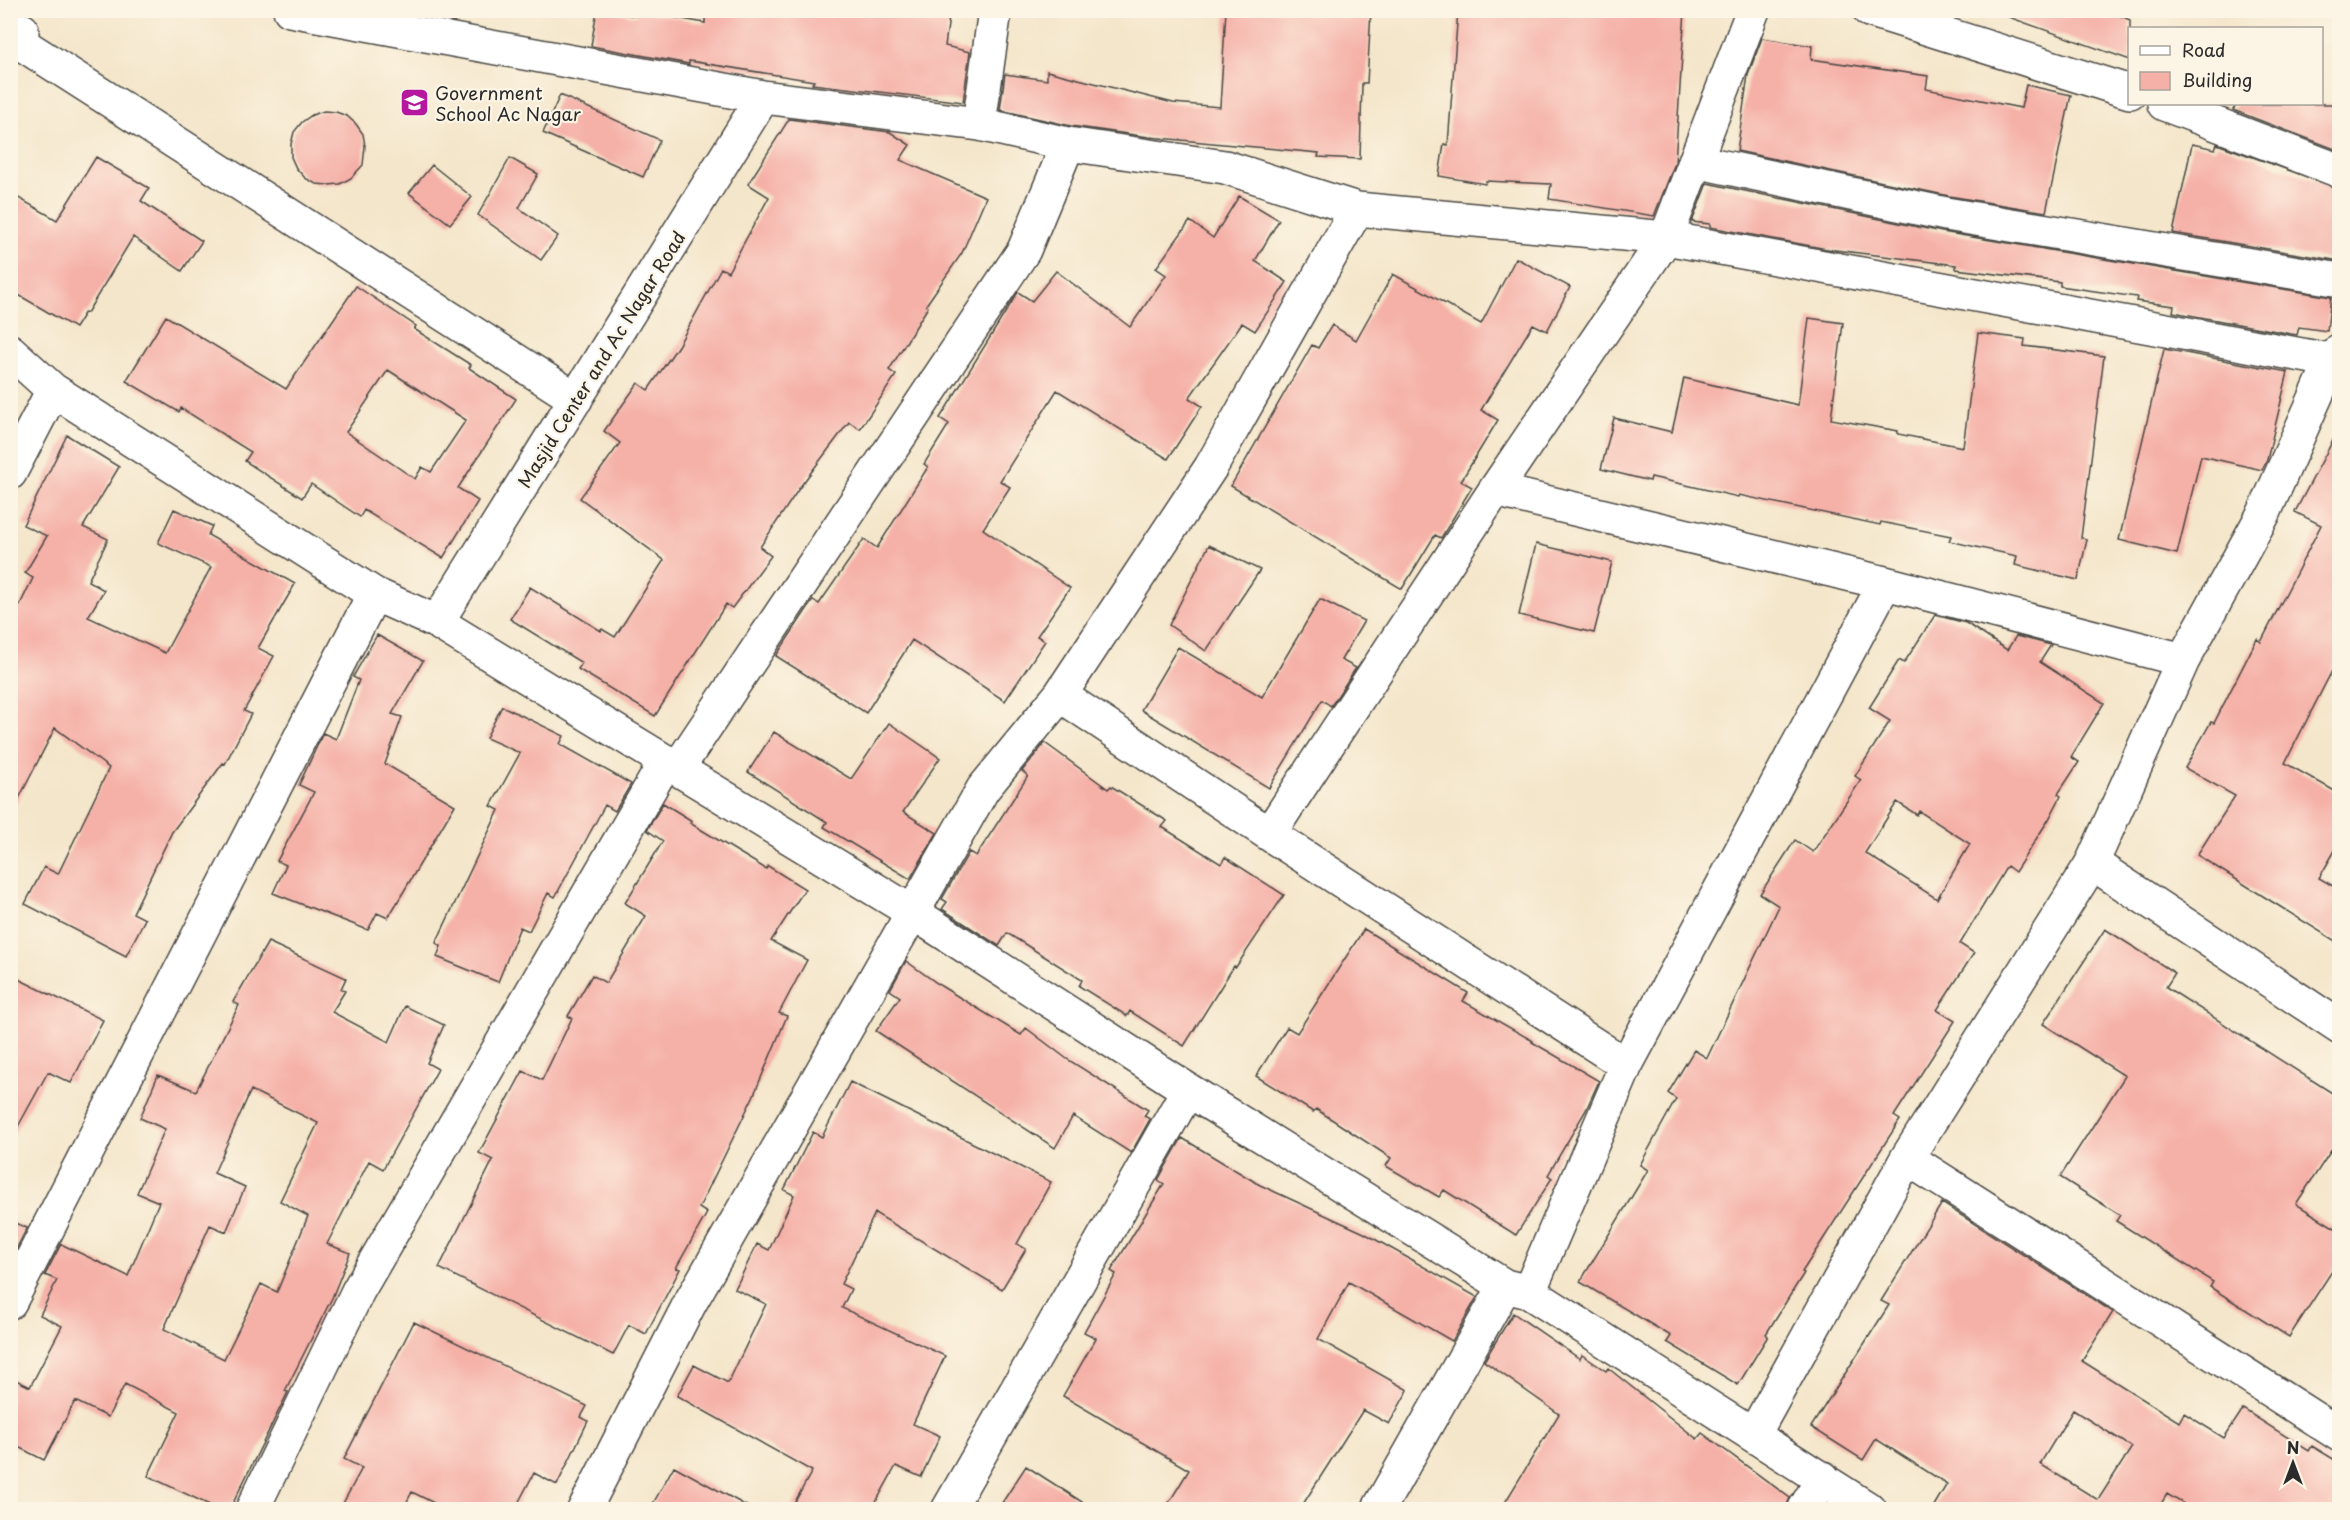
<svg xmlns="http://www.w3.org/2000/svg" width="2350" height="1520" viewBox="0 0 2350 1520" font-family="'Playpen Sans',sans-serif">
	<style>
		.building { fill: #f5b0a7; fill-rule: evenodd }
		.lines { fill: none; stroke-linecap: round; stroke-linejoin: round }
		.minor-casing { stroke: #494743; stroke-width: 36 }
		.tertiary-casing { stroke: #494743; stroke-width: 36 }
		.minor { stroke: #fff; stroke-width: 33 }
		.tertiary { stroke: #fff; stroke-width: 33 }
		.labels { text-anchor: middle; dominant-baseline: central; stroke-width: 4.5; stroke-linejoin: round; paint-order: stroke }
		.poi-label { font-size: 18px; fill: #2b2b2b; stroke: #fcf5e5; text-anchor: start }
		.street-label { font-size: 18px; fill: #2b2b2b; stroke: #fcf5e5 }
	</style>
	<rect width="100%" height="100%" fill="#fcf5e5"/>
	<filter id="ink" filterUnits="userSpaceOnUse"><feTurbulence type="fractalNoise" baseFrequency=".0167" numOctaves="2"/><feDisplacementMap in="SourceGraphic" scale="12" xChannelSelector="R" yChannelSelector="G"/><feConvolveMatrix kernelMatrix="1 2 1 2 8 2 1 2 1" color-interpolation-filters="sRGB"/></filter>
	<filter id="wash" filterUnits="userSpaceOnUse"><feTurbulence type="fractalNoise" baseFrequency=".008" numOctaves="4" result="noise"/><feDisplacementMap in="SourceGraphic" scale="24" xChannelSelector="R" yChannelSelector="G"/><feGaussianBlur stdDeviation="1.35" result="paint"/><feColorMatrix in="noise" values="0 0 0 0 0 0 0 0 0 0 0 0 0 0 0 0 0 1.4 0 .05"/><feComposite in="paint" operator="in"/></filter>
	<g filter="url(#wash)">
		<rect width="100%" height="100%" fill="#f4e6cb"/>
		<g id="blocks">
			<!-- building -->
			<path class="building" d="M 597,10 L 637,16 L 638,11 L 705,23 L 705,10 L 950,10 L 945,46 L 970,52 L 963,102 L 812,84 L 814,81 L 689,61 L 689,64 L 591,46 Z
				M 1226,10 L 1371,10 L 1367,83 L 1362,83 L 1360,159 L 1318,157 L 1319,153 L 1149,137 L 1071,126 L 1000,110 L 1005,74 L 1047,80 L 1047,71 L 1173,103 L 1220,107 Z
				M 1458,10 L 1685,10 L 1675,163 L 1654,216 L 1549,199 L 1551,184 L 1486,181 L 1485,184 L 1439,176 L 1444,144 L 1448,145 Z
				M 2004,10 L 2107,10 L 2130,20 L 2130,60 L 2003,15 Z
				M 1762,38 L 1812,46 L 1811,59 L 1928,76 L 1926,89 L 2021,108 L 2026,85 L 2071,95 L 2046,212 L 1949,196 L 1737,151 L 1748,75 Z
				M 560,95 L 660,140 L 643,177 L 543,133 Z
				M 2237,104 L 2340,104 L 2340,151 L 2233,110 Z
				M 324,111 L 336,112 L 347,116 L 356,124 L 363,134 L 365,146 L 363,165 L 351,178 L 340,184 L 328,185 L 316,184 L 305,178 L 296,168 L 291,157 L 291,144 L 294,132 L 302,122 L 312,115 Z
				M 789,119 L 890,132 L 910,145 L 900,160 L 986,197 L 962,253 L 926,305 L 928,307 L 889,370 L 896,375 L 860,429 L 849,422 L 800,487 L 760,547 L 771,556 L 732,608 L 726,604 L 655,716 L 578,669 L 582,663 L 510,619 L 530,587 L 601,631 L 602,629 L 615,637 L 664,560 L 580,498 L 620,443 L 604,431 L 638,383 L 648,390 L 678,346 L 721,268 L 728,272 L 769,197 L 748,184 Z
				M 2192,144 L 2215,149 L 2217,144 L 2340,189 L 2340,261 L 2173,233 Z
				M 96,157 L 149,188 L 141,201 L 202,241 L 182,271 L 133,237 L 87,313 L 85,312 L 75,328 L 10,290 L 10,193 L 57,220 Z
				M 510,158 L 538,174 L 519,208 L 558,236 L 541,260 L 478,215 Z
				M 432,165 L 472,197 L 450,224 L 409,193 Z
				M 1707,183 L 1942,232 L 2331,297 L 2327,331 L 2299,327 L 2297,335 L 2173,312 L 2174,306 L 2136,301 L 2137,297 L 2060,286 L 2060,282 L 1956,269 L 1956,265 L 1827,249 L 1710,227 L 1710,224 L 1692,222 Z
				M 1239,196 L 1279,220 L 1255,261 L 1287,282 L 1255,331 L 1242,323 L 1189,398 L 1202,406 L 1168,459 L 1057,390 L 1000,481 L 1010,487 L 983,529 L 1070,588 L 1037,636 L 1045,641 L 1005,701 L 912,640 L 866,713 L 776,656 L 813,600 L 819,604 L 864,539 L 877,548 L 928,467 L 924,464 L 949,424 L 940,418 L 1018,292 L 1032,301 L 1056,271 L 1130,327 L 1166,275 L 1156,268 L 1190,221 L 1213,238 Z
				M 1516,258 L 1570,287 L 1547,331 L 1533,324 L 1481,410 L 1498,420 L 1461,481 L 1472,487 L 1441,538 L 1435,535 L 1402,589 L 1231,486 L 1312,345 L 1318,348 L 1332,325 L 1356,340 L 1393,274 L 1481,324 Z
				M 356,286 L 416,326 L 414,329 L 471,365 L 469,368 L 516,399 L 458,488 L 478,501 L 443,558 L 364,510 L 360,517 L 311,484 L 302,498 L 245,461 L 251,452 L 181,408 L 179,412 L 126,381 L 166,316 L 286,389 ZM 388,370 L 466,420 L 431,472 L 422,467 L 415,479 L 346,432 Z
				M 1809,318 L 1843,323 L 1831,419 L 1898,431 L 1898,434 L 1963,447 L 1978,333 L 2025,339 L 2024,346 L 2104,356 L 2081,538 L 2087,539 L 2078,580 L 2015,565 L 2017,556 L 1949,541 L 1951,536 L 1881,522 L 1880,525 L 1739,495 L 1738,497 L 1651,477 L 1650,481 L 1601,469 L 1614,418 L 1672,432 L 1684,378 L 1798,405 Z
				M 2164,349 L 2288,372 L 2267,460 L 2262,470 L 2201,456 L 2177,554 L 2119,540 Z
				M 2340,427 L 2340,655 L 2285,763 L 2340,794 L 2340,842 L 2319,878 L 2340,890 L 2340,944 L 2197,855 L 2235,796 L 2185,768 L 2211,722 L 2214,723 L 2257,639 L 2261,642 L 2321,525 L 2295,512 Z
				M 67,435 L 119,467 L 83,527 L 108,539 L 88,581 L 104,590 L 88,617 L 165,653 L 211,567 L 158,543 L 174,509 L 212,526 L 208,535 L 295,584 L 258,648 L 274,656 L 244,711 L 251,714 L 225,764 L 223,763 L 172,832 L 133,913 L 145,919 L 126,956 L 25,904 L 44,867 L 58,874 L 109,768 L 55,728 L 10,816 L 10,625 L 33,578 L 25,573 L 47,536 L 23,525 Z
				M 1536,544 L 1612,562 L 1594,633 L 1519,615 Z
				M 1209,545 L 1260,570 L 1206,651 L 1169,625 Z
				M 1320,599 L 1364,621 L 1341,660 L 1356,668 L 1331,706 L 1322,700 L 1269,788 L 1141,710 L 1178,647 L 1262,697 Z
				M 1935,615 L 1966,623 L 2007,650 L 2016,636 L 2051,645 L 2040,662 L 2104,703 L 2071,757 L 2079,762 L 2058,794 L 2061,796 L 2049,819 L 2015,872 L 2007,866 L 1960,944 L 1974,953 L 1937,1010 L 1955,1021 L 1894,1116 L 1900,1120 L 1802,1272 L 1804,1273 L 1766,1334 L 1768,1336 L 1738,1385 L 1667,1342 L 1671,1336 L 1580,1282 L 1648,1170 L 1640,1165 L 1676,1099 L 1668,1093 L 1694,1050 L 1707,1058 L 1779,906 L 1760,894 L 1795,840 L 1813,852 L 1861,780 L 1855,776 L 1890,721 L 1869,708 L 1899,660 L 1904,663 ZM 1897,802 L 1917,815 L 1919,811 L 1970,844 L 1937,899 L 1865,853 Z
				M 377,635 L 423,661 L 392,714 L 402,717 L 385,764 L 455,805 L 388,918 L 377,913 L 368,930 L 273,893 L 286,865 L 277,861 L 314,792 L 299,785 L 323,733 L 336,739 L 359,680 L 353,677 Z
				M 502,706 L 564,736 L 560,744 L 631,784 L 615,811 L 605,805 L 555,897 L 548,893 L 529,931 L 520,927 L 498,982 L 437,957 L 441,946 L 436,943 L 499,810 L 491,806 L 520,753 L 486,738 Z
				M 889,723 L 940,758 L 903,812 L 937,833 L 910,879 L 824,827 L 827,822 L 748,772 L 774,732 L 851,779 Z
				M 1045,743 L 1108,789 L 1111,786 L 1167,821 L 1162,827 L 1221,864 L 1225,857 L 1284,895 L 1236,967 L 1234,966 L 1184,1046 L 1130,1011 L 1127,1016 L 1079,986 L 1082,980 L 1007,933 L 999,946 L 942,909 L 947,902 L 942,899 L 969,852 L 976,856 L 1028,776 L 1022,771 Z
				M 663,803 L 692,821 L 690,823 L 766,869 L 768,866 L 805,889 L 771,941 L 807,960 L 779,1013 L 787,1016 L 753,1097 L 699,1208 L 707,1213 L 676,1268 L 680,1269 L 646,1334 L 629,1325 L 613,1355 L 439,1268 L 493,1160 L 479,1153 L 523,1071 L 542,1080 L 572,1018 L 568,1016 L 592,975 L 606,983 L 646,916 L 625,903 L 663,841 L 647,830 Z
				M 1364,929 L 1468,993 L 1463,1001 L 1533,1041 L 1532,1042 L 1599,1081 L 1586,1110 L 1548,1175 L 1552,1178 L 1516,1235 L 1444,1190 L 1439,1197 L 1386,1166 L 1391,1158 L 1316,1109 L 1313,1112 L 1256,1076 L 1287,1027 L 1297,1033 Z
				M 2105,929 L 2175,973 L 2166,987 L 2340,1098 L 2340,1137 L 2296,1204 L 2340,1231 L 2340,1259 L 2289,1337 L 2210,1287 L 2213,1282 L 2116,1221 L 2120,1215 L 2060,1177 L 2125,1076 L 2043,1024 Z
				M 268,942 L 346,978 L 341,989 L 345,991 L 332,1012 L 389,1042 L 405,1006 L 444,1025 L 427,1063 L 438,1069 L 383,1169 L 369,1161 L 327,1244 L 350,1253 L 332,1298 L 285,1391 L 288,1392 L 230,1509 L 218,1509 L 148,1476 L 179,1412 L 125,1384 L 108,1417 L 75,1401 L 44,1460 L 10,1443 L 10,1377 L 30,1387 L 62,1326 L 40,1315 L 57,1280 L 45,1275 L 61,1244 L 128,1276 L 159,1202 L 137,1193 L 165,1129 L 140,1118 L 158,1075 L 196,1091 L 239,1005 L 233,1002 ZM 251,1090 L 318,1123 L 280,1201 L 308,1216 L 277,1292 L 261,1284 L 224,1359 L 164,1329 L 210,1225 L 226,1232 L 245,1187 L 214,1173 Z
				M 906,961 L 941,986 L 1021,1035 L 1026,1028 L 1067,1059 L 1148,1110 L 1144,1116 L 1150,1119 L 1131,1153 L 1073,1116 L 1055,1148 L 876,1031 L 900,997 L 890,990 Z
				M 10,975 L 103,1020 L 71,1083 L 48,1072 L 10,1141 Z
				M 850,1082 L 1051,1182 L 1017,1244 L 1026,1249 L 1002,1289 L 875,1213 L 841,1284 L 851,1289 L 842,1308 L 945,1356 L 913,1424 L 940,1436 L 921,1477 L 896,1466 L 872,1509 L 791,1509 L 812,1471 L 677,1396 L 694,1365 L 728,1383 L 766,1304 L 735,1289 L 757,1244 L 769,1250 L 794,1195 L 784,1190 L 813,1132 L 822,1137 Z
				M 1182,1138 L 1260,1185 L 1364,1233 L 1477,1297 L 1452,1341 L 1349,1282 L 1318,1339 L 1408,1390 L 1389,1424 L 1363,1410 L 1300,1509 L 1165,1509 L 1189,1470 L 1063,1396 L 1096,1338 L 1084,1332 L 1116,1274 L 1111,1271 L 1164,1184 L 1158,1180 Z
				M 1942,1203 L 2113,1312 L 2082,1361 L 2179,1422 L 2184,1413 L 2224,1438 L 2243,1409 L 2309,1451 L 2312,1446 L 2340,1463 L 2340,1509 L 2192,1509 L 2167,1494 L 2158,1509 L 1932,1509 L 1947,1484 L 1876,1439 L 1863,1460 L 1811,1427 L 1889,1305 L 1881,1301 ZM 2073,1410 L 2132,1447 L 2098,1500 L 2040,1464 Z
				M 10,1221 L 27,1228 L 11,1259 L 10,1259 Z
				M 1513,1313 L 1580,1359 L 1582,1355 L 1606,1371 L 1608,1368 L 1697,1439 L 1702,1433 L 1790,1498 L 1785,1509 L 1501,1509 L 1559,1414 L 1484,1361 Z
				M 414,1322 L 587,1406 L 581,1417 L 588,1421 L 557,1485 L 534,1473 L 515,1509 L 446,1509 L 412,1492 L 403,1509 L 340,1509 L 362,1468 L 344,1459 Z
				M 674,1466 L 752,1509 L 650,1509 Z
				M 1026,1466 L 1093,1509 L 998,1509 Z"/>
		</g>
	</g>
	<g filter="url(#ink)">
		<use href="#blocks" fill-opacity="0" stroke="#494743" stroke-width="1.5"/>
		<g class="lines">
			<defs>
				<path id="minor" d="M 290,10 L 763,97 L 979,124 L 1068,144 L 1225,167 L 1357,209 L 1666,238 L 2340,362
					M 1869,10 L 2130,92
					M 22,30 L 22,44 L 576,399
					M 2164,104 L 2340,171
					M 979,124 L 995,10
					M 1695,161 L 1946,214 L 2340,280
					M 10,351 L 53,390 L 374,594 L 437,622 L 912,912 L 1188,1090 L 1505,1286 L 1529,1292 L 1870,1510
					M 10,473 L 53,390
					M 1495,490 L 1885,583 L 2183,660
					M 437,622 L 763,97
					M 1060,695 L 1269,834 L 1626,1065
					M 678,768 L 1024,250 L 1068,144
					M 1269,834 L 1495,490 L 1666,238 L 1753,10
					M 1907,1158 L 2340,1435
					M 1529,1292 L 1626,1065 L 1885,583
					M 10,1302 L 374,594
					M 1754,1434 L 1907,1158 L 2092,863 L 2183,660 L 2264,513 L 2332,360 L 2340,350
					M 252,1510 L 358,1291 L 666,761
					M 584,1510 L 690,1303 L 983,789 L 1060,695 L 1211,467 L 1357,209
					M 948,1510 L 1188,1090
					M 1378,1510 L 1505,1286
					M 1804,1510 L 1823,1478"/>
				<path id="tertiary" d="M 2092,863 L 2340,1027"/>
			</defs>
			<!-- minor casing -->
			<use href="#minor" class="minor-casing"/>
			<!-- tertiary casing -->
			<use href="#tertiary" class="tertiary-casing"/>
			<!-- minor -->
			<use href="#minor" class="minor"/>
			<!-- tertiary -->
			<use href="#tertiary" class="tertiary"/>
		</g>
	</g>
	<!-- icons -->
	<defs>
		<symbol id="school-square" viewBox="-11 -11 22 22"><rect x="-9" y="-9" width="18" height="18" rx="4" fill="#b5179e" stroke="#fcf5e5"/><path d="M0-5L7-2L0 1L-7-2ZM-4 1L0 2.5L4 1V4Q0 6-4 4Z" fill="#fff"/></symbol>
	</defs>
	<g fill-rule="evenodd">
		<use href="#school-square" x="398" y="86" width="33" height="33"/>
	</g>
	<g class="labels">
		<!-- poi labels -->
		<g class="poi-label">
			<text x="435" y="92">Government<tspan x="435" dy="21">School Ac Nagar</tspan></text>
		</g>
		<!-- street labels -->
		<g class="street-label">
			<text transform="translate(601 359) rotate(-58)">Masjid Center and Ac Nagar Road</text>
		</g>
	</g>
	<!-- margin -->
	<rect width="2350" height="1520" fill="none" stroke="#fcf5e5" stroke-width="36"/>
	<!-- legend -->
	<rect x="2128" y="27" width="195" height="78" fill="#fcf5e5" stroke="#a8a49b" stroke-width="1.5"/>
	<rect x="2140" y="46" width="30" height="9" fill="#ffffff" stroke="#a8a49b" stroke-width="1.5"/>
	<text x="2182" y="57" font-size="18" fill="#2b2b2b">Road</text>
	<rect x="2140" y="72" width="30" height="18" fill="#f5b0a7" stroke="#a8a49b" stroke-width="1.5"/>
	<text x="2182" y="87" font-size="18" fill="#2b2b2b">Building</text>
	<!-- north arrow -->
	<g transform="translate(2293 1463)" stroke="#fcf5e5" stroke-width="4.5" paint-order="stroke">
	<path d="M0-4.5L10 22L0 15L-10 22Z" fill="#2b2b2b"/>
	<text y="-9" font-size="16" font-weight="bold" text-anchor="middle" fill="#2b2b2b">N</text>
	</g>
</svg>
